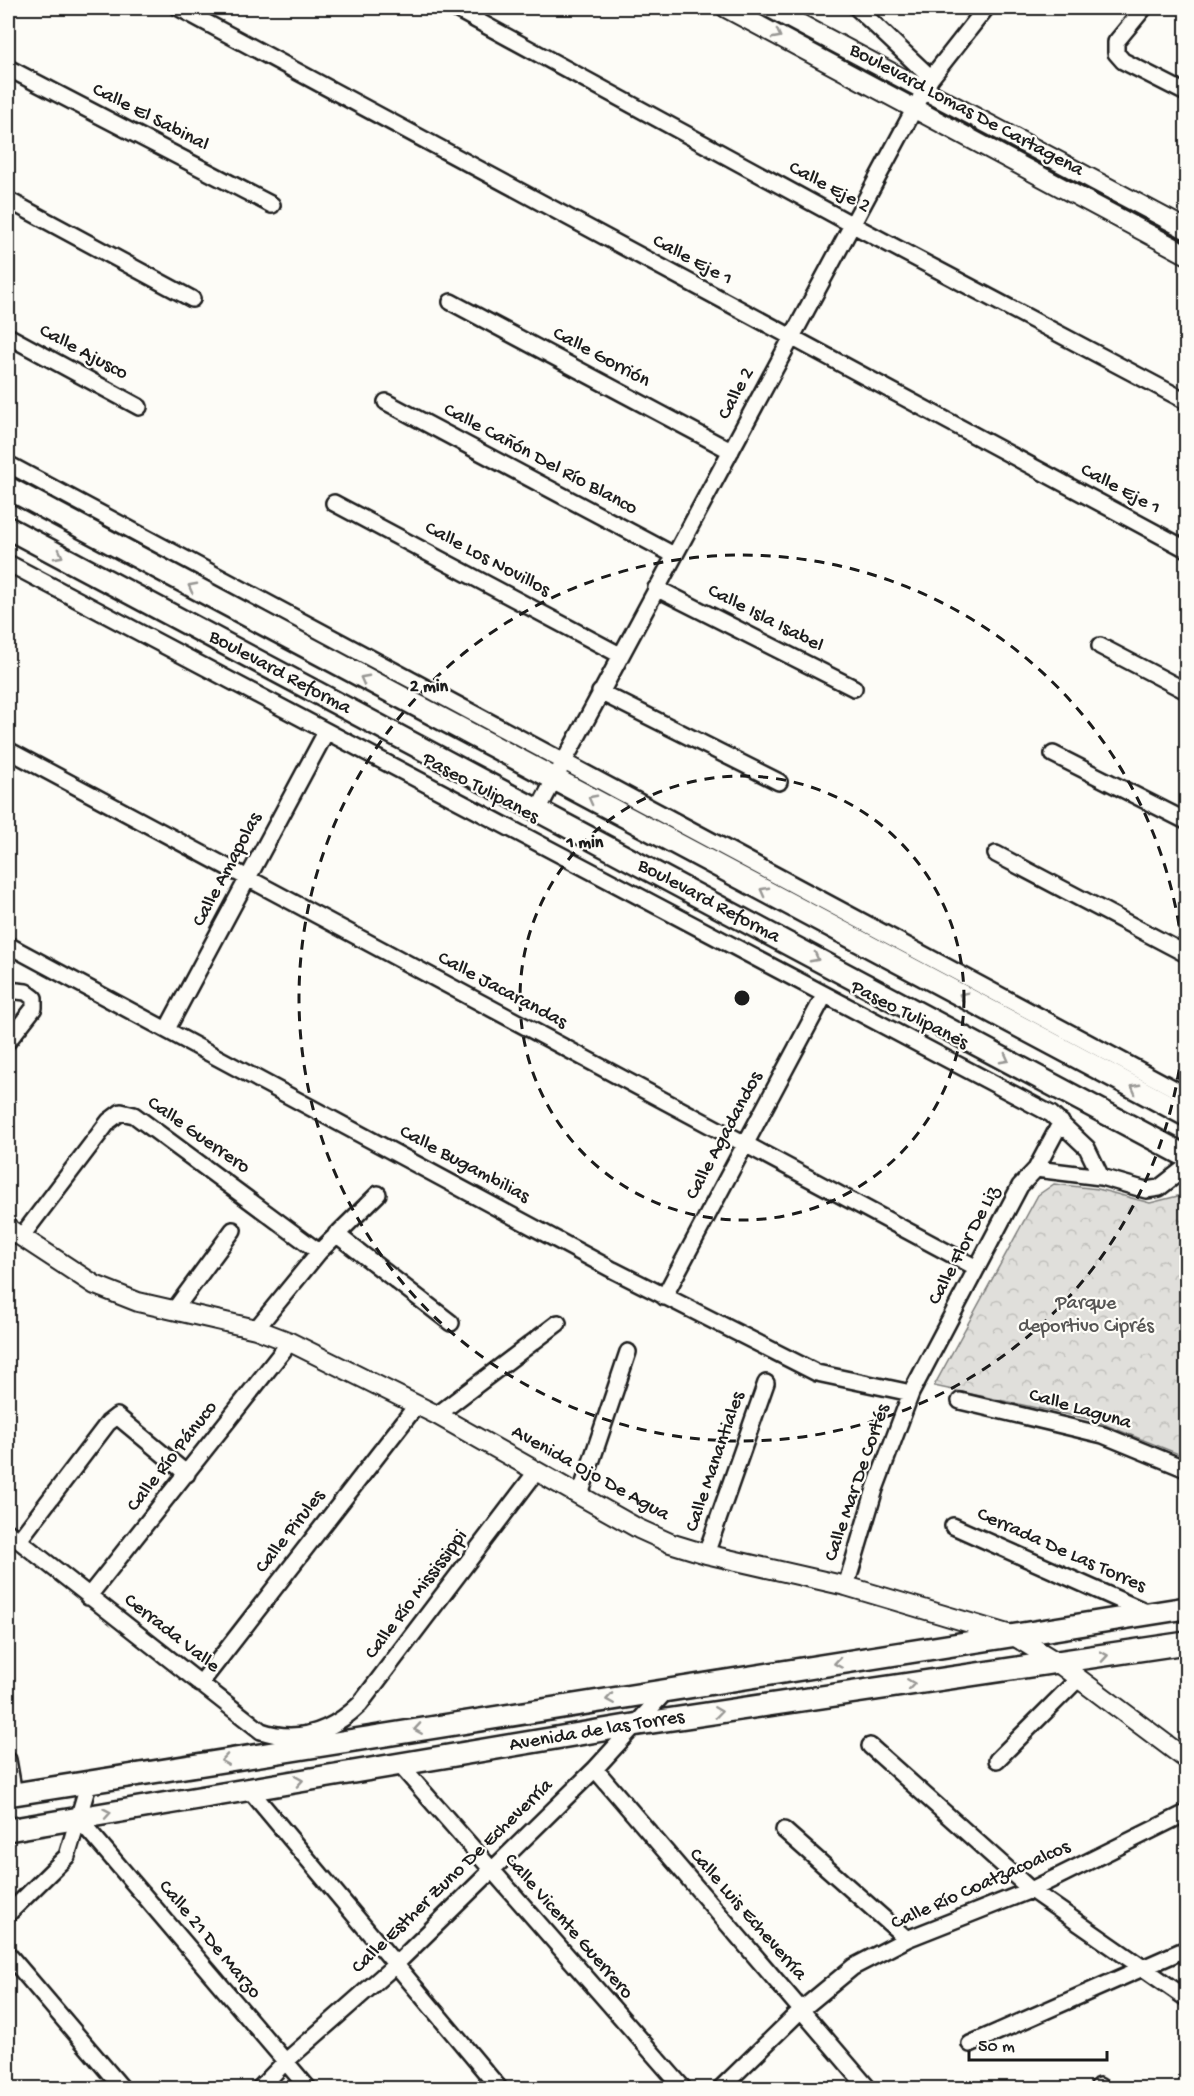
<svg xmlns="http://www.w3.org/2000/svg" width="1194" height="2096" viewBox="0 0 1194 2096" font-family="'Gochi Hand',sans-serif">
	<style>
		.forest { fill: url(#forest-crowns); stroke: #7e7e7c; stroke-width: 1.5 }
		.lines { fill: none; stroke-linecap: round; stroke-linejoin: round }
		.minor-casing { stroke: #1c1c1c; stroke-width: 20 }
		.tertiary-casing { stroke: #1c1c1c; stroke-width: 22 }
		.secondary-casing { stroke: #1c1c1c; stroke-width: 26 }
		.minor { stroke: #fdfcf7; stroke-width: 15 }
		.tertiary { stroke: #fdfcf7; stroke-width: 18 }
		.secondary { stroke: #fdfcf7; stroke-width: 21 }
		.oneway { stroke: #989794 }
		.ring { fill: none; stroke: #1c1c1c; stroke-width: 3; stroke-dasharray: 10 8 }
		.labels { text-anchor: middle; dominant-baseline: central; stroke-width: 4.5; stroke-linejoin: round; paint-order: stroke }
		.street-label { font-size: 20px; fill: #1c1c1c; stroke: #fdfcf7 }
		.park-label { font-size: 20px; fill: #575655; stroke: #fdfcf7 }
		.centre { fill: #1c1c1c; stroke: #fdfcf7; stroke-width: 3 }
		.ring-label { font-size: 18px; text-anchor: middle; font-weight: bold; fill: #1c1c1c; stroke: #fdfcf7; stroke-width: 4.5; stroke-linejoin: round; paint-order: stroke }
	</style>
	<defs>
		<pattern id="forest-crowns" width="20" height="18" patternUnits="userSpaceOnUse" patternTransform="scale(1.5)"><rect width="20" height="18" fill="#e0dfdb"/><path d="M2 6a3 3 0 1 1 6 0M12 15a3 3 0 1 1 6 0" fill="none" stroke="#c0bfbb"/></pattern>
	</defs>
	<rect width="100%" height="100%" fill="#fdfcf7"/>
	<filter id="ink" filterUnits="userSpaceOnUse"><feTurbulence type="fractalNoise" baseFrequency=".0167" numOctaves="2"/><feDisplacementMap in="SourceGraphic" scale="12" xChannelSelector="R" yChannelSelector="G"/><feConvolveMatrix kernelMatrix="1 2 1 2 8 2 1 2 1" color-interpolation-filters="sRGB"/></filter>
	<g filter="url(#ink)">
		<!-- forest -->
		<path class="forest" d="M 1054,1184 L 1098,1189 L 1150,1203 L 1186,1194 L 1186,1457 L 1093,1420 L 934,1386 L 1038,1195 Z"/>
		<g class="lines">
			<defs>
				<path id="minor" d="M 179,8 L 1186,549
					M 454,8 L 853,225 L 1186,401
					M 857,8 L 931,78
					M 1144,8 L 1116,42 L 1116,53 L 1123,61 L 1186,93
					M 8,68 L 272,205
					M 8,200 L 192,299
					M 451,302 L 731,451
					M 8,336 L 139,407
					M 386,402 L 674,555
					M 8,464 L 1186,1095
					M 334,503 L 620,655
					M 8,563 L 1051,1114 L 1087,1148 L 1101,1177
					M 656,588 L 854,688
					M 1100,646 L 1186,691
					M 600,692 L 779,782
					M 8,750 L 977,1268
					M 1053,754 L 1186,821
					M 538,810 L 931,78 L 986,8
					M 996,854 L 1186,954
					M 8,945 L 613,1270 L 817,1373 L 911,1393
					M 8,990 L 26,992 L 34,998 L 34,1008 L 8,1041
					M 167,1029 L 326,732
					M 1036,1169 L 1101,1177 L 1146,1190 L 1159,1188 L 1186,1167
					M 336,1234 L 451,1323
					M 21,1237 L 109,1121 L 121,1112 L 134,1115 L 319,1252
					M 664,1297 L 824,996
					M 175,1309 L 233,1230
					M 256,1329 L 319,1252 L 378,1194
					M 960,1401 L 1103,1435 L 1186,1469
					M 437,1415 L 558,1323
					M 580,1495 L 628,1352
					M 953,1526 L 1151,1614
					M 8,1532 L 261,1731 C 299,1744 332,1731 360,1704 L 536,1472
					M 19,1540 L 108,1423 L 117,1416 L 187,1474
					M 706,1554 L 766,1383
					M 846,1586 L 875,1489 L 911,1393 L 1020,1186 L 1036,1169 L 1061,1122
					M 88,1597 L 290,1342
					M 200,1684 L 416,1406
					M 870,1746 L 1031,1890 L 1186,1998
					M 8,1760 L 14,1794
					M 997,1760 L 1078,1679
					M 399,1764 L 683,2088
					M 595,1769 L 868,2088
					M 249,1789 L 499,2088
					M 78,1818 L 308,2088
					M 784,1830 L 907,1939
					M 8,1914 L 67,1856 L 89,1782
					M 8,1954 L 122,2088
					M 970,2044 L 1186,1949
					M 1099,2086 L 1102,2088
					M 260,2088 L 285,2062 L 394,1966 L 491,1871 L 595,1769 L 668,1689
					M 721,2088 L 801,2010 L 853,1967 L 907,1939 L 1031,1890 L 1186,1813"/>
				<path id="tertiary" d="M 726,8 L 1186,254
					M 770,8 L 1186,229
					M 8,1228 L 95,1285 L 138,1302 L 256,1329 L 290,1342 L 437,1415 L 639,1529 L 670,1543 L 706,1554 L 846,1586 L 1014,1636 L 1058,1663 L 1186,1759"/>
				<g id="secondary">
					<path d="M 8,488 L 1186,1115"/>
					<path id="s1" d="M 8,528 L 1186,1156"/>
					<path d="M 8,1795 L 1186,1608"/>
					<path id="s2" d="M 8,1830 L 639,1724 L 1186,1643"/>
				</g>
			</defs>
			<!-- minor casing -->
			<use href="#minor" class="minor-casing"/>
			<!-- tertiary casing -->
			<use href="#tertiary" class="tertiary-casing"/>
			<!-- secondary casing -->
			<use href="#secondary" class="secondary-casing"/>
			<!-- minor -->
			<use href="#minor" class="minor"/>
			<!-- tertiary -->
			<use href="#tertiary" class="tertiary"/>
			<!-- secondary -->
			<use href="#secondary" class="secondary"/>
		</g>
		<!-- one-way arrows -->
		<defs><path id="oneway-chevron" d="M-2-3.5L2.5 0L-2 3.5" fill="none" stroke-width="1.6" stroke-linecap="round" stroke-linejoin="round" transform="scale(1.5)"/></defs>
		<g class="oneway">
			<use href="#oneway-chevron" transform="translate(777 35) rotate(28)"/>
			<use href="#oneway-chevron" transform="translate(59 555) rotate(28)"/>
			<use href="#oneway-chevron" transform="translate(192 587) rotate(-152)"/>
			<use href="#oneway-chevron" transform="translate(364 679) rotate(-152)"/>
			<use href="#oneway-chevron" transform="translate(592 799) rotate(-152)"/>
			<use href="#oneway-chevron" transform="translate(764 891) rotate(-152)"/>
			<use href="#oneway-chevron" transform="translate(815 958) rotate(28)"/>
			<use href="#oneway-chevron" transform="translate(963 996) rotate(-152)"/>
			<use href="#oneway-chevron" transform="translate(1005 1059) rotate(28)"/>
			<use href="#oneway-chevron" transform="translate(1135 1088) rotate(-152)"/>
			<use href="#oneway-chevron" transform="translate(1104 1656) rotate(-9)"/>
			<use href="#oneway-chevron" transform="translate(838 1663) rotate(171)"/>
			<use href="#oneway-chevron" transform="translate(911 1684) rotate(-8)"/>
			<use href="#oneway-chevron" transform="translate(610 1699) rotate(171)"/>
			<use href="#oneway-chevron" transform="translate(718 1712) rotate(-8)"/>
			<use href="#oneway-chevron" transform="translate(418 1729) rotate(171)"/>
			<use href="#oneway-chevron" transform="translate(225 1760) rotate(171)"/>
			<use href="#oneway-chevron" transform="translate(299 1781) rotate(-9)"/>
			<use href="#oneway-chevron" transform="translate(107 1813) rotate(-10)"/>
		</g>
	</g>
	<!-- distance rings -->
	<g class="ring">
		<circle cx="742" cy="998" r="222"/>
		<circle cx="742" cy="998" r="443"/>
	</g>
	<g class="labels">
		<!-- street labels -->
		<g class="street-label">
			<text transform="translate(966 111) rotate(28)">Boulevard Lomas De Cartagena</text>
			<text transform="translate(150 118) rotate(27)">Calle El Sabinal</text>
			<text transform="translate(829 188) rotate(28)">Calle Eje 2</text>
			<text transform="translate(692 261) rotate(28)">Calle Eje 1</text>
			<text transform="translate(83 353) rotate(28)">Calle Ajusco</text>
			<text transform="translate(601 358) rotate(28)">Calle Gorrión</text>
			<text transform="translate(737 394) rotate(-62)">Calle 2</text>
			<text transform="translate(540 460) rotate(28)">Calle Cañón Del Río Blanco</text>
			<text transform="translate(1120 490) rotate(28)">Calle Eje 1</text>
			<text transform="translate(487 560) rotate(28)">Calle Los Novillos</text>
			<text transform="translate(765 619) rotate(27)">Calle Isla Isabel</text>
			<text stroke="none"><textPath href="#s1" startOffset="308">Boulevard Reforma</textPath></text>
			<text transform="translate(480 789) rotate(28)">Paseo Tulipanes</text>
			<text transform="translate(228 870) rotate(-62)">Calle Amapolas</text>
			<text stroke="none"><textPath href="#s1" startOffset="794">Boulevard Reforma</textPath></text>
			<text transform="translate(502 991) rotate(28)">Calle Jacarandas</text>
			<text transform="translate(909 1016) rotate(27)">Paseo Tulipanes</text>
			<text transform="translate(198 1136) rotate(35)">Calle Guerrero</text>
			<text transform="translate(725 1136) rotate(-62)">Calle Agadandos</text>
			<text transform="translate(464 1165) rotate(28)">Calle Bugambilias</text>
			<text transform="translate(965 1246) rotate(-62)">Calle Flor De Liz</text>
			<text transform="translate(1080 1410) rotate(16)">Calle Laguna</text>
			<text transform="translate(173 1457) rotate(-52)">Calle Río Pánuco</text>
			<text transform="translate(716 1462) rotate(-71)">Calle Manantiales</text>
			<text transform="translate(590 1474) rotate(29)">Avenida Ojo De Agua</text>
			<text transform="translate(858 1483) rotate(-71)">Calle Mar De Cortés</text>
			<text transform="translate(291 1532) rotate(-52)">Calle Pirules</text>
			<text transform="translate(1061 1551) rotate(24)">Cerrada De Las Torres</text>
			<text transform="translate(417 1595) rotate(-53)">Calle Río Mississippi</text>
			<text transform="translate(171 1634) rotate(38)">Cerrada Valle</text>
			<text stroke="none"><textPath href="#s2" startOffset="597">Avenida de las Torres</textPath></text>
			<text transform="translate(453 1877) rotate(-44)">Calle Esther Zuno De Echeverría</text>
			<text transform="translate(981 1886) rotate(-24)">Calle Río Coatzacoalcos</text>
			<text transform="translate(747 1915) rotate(49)">Calle Luis Echeverría</text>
			<text transform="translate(568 1927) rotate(49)">Calle Vicente Guerrero</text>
			<text transform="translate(209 1940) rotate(50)">Calle 21 De Marzo</text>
		</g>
		<!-- park labels -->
		<g class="park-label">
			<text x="1086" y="1304">Parque<tspan x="1086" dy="23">deportivo Ciprés</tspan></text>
		</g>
	</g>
	<circle cx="742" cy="998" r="9" class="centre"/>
	<g class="ring-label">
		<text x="429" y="691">2 min</text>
		<text x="585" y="847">1 min</text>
	</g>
	<!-- margin -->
	<rect width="1194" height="2096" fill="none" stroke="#fdfcf7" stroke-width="30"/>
	<rect x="15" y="15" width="1164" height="2066" fill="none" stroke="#1c1c1c" stroke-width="2" filter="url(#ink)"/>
	<!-- scale -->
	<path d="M969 2051v9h138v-9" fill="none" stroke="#1c1c1c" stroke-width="3"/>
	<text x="978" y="2051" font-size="18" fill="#1c1c1c" stroke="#fdfcf7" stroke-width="4.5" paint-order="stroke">50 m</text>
</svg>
